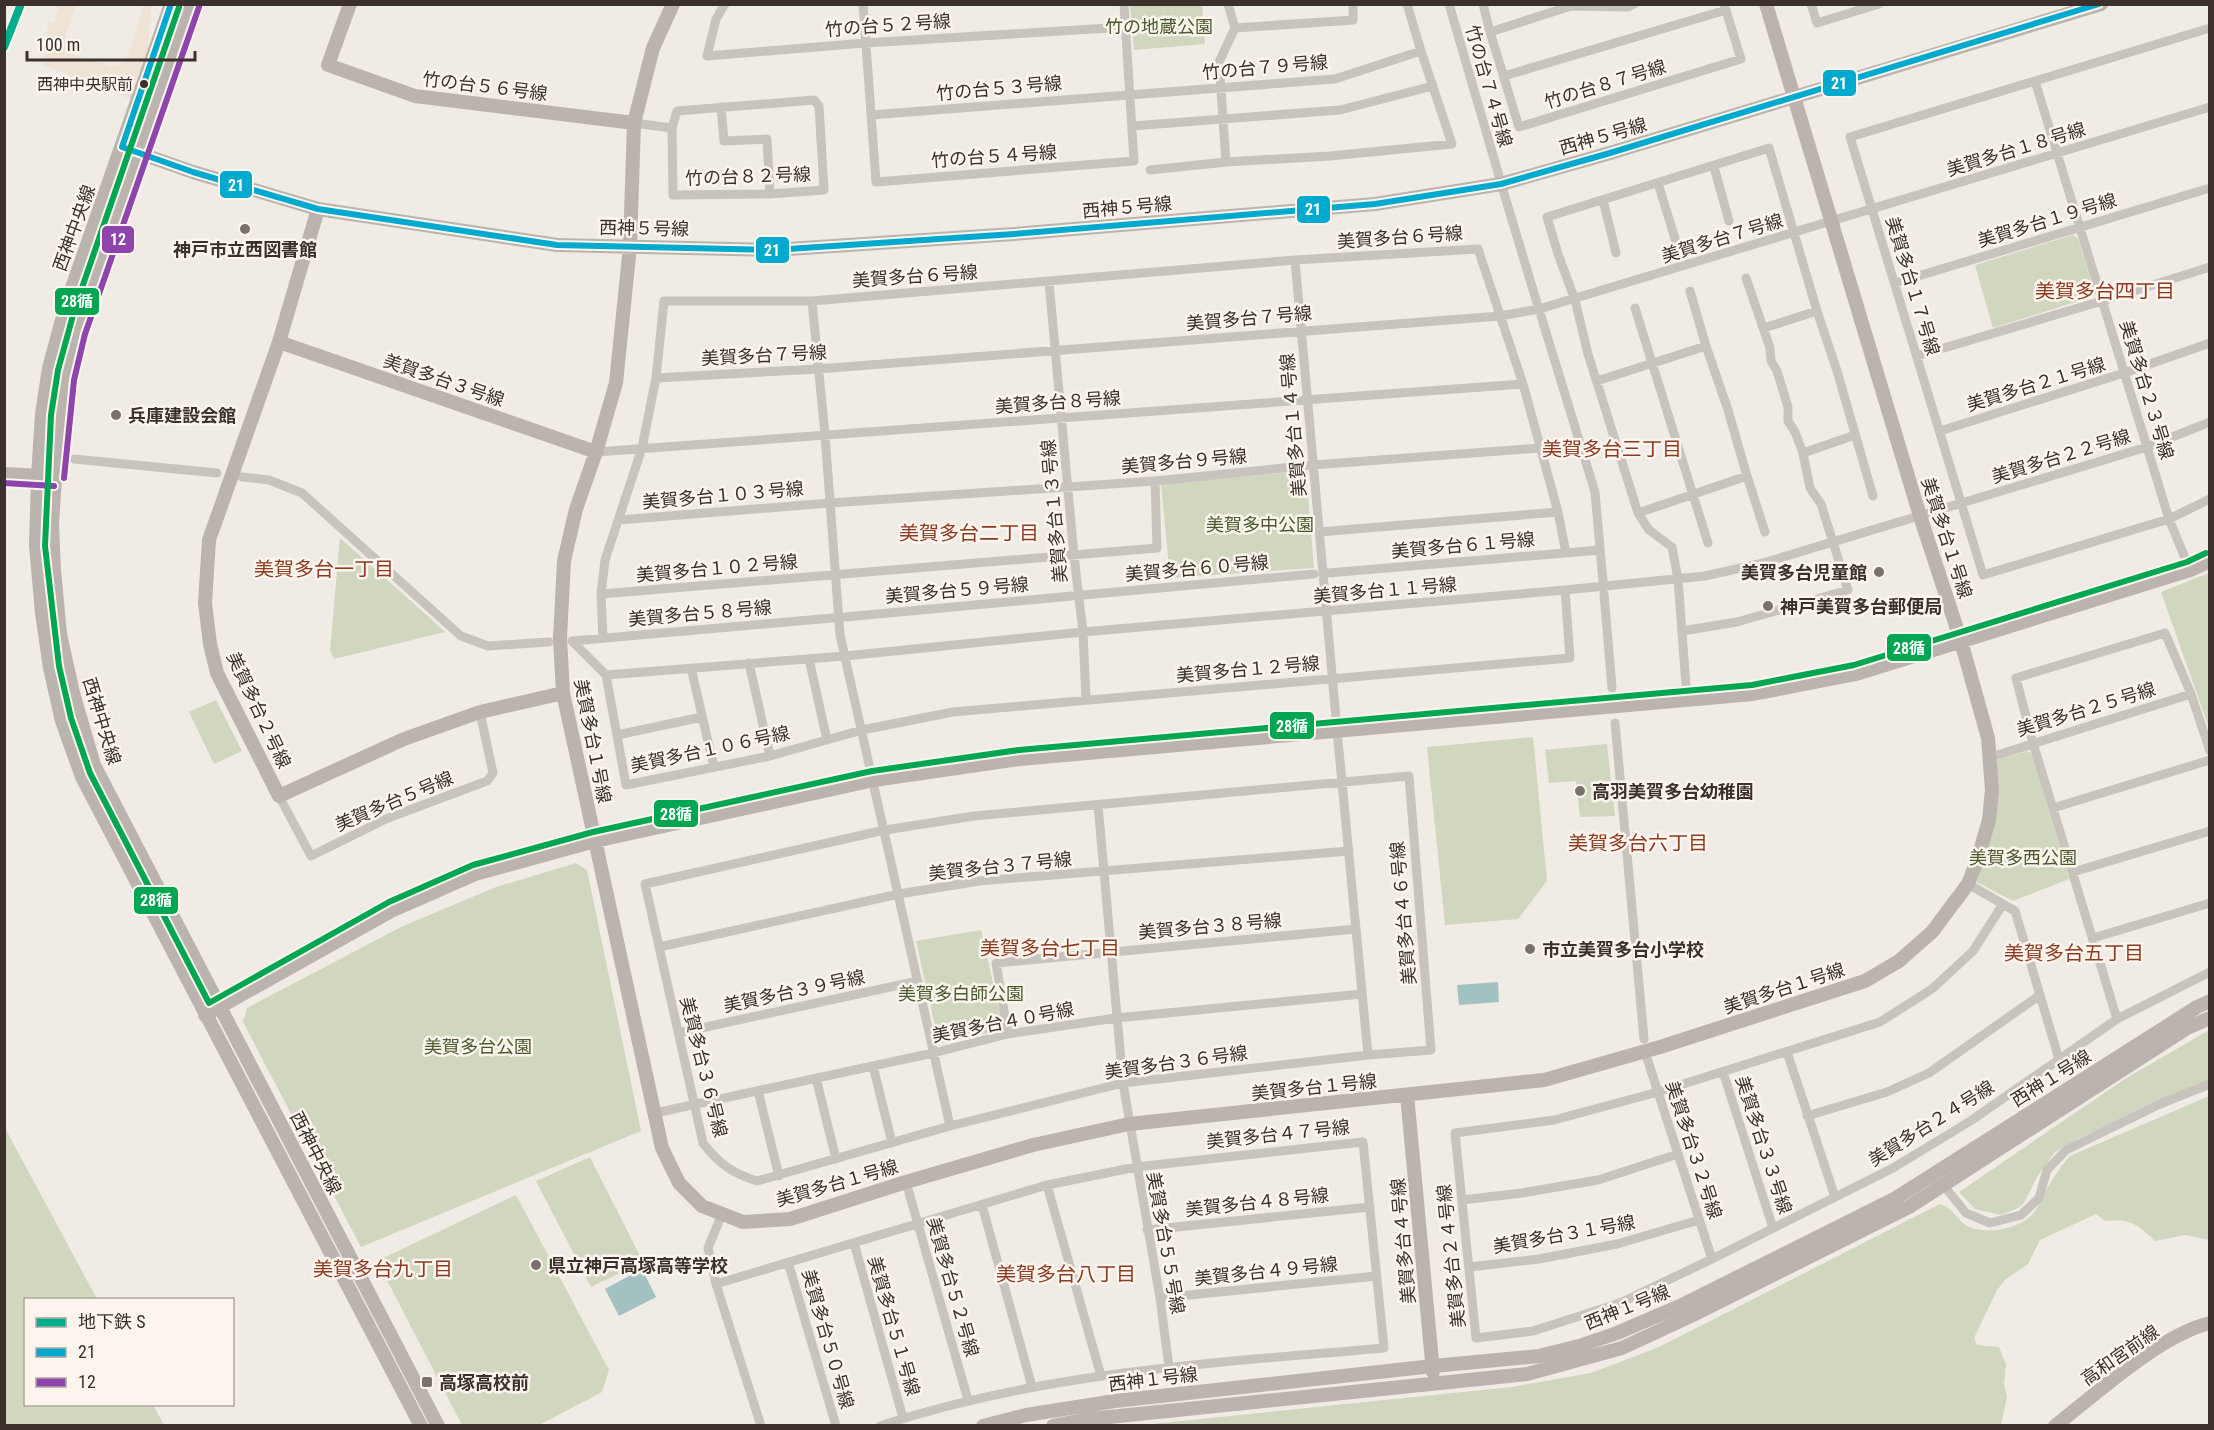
<svg xmlns="http://www.w3.org/2000/svg" width="2214" height="1430" viewBox="0 0 2214 1430" font-family="'Roboto Condensed','Noto Sans JP',sans-serif">
	<style>
		.green { fill: #d1d6bf }
		.plaza { fill: #eee3d5 }
		.water { fill: #a1c2c1 }
		.lines { fill: none; stroke-linecap: round; stroke-linejoin: round }
		.street { stroke: #c9c3be; stroke-width: 9 }
		.secondary { stroke: #bab3ae; stroke-width: 14 }
		.bus-1-casing { stroke: #fbf5ee; stroke-width: 10 }
		.bus-2-casing { stroke: #fbf5ee; stroke-width: 10 }
		.bus-3-casing { stroke: #fbf5ee; stroke-width: 10 }
		.bus-1 { stroke: #00a9ce; stroke-width: 6 }
		.bus-2 { stroke: #8e44ad; stroke-width: 6 }
		.bus-3 { stroke: #00a651; stroke-width: 6 }
		.metro-1-casing { stroke: #fbf5ee; stroke-width: 12 }
		.metro-1 { stroke: #00ae8e; stroke-width: 8 }
		.bus-dot { fill: #3b302b; stroke: #fbf5ee; stroke-width: 2 }
		.poi-dot { fill: #7a716c; stroke: #fbf5ee; stroke-width: 2 }
		.labels { text-anchor: middle; dominant-baseline: central; stroke-width: 5; stroke-linejoin: round; paint-order: stroke }
		.bus-label { font-size: 16px; fill: #3b302b; stroke: #fbf5ee; text-anchor: end }
		.street-label { font-size: 18px; fill: #3b302b; stroke: #fbf5ee }
		.park-label { font-size: 18px; fill: #4a5a2e; stroke: #fbf5ee }
		.poi-label { font-size: 18px; font-weight: bold; fill: #3b302b; stroke: #fbf5ee; text-anchor: start }
		.neighbourhood-label { font-size: 20px; fill: #8c3b22; stroke: #fbf5ee }
		.line-badge { stroke: #fbf5ee; stroke-width: 2 }
		.badge-label { font-size: 16px; text-anchor: middle; font-weight: bold; fill: #fff }
	</style>
	<rect width="100%" height="100%" fill="#f0ebe5"/>
	<!-- green -->
	<path class="green" d="M 1130,5 L 1202,5 L 1205,44 L 1134,50 Z
		M 2073,235 L 2078,239 L 2094,290 L 2091,297 L 1993,328 L 1975,265 Z
		M 1306,471 L 1314,568 L 1170,578 L 1161,484 Z
		M 340,538 L 431,619 L 445,632 L 334,659 L 330,650 Z
		M 2209,573 L 2209,728 L 2161,592 Z
		M 216,700 L 242,751 L 214,764 L 189,712 Z
		M 1533,737 L 1547,881 L 1518,919 L 1445,925 L 1427,747 Z
		M 1607,744 L 1615,816 L 1580,817 L 1576,781 L 1549,783 L 1545,750 Z
		M 2027,751 L 2032,754 L 2069,879 L 2013,901 L 1977,882 L 1995,819 L 1997,760 Z
		M 576,863 L 587,870 L 641,1131 L 361,1247 L 243,1022 L 247,1008 L 401,927 L 496,887 Z
		M 981,930 L 1002,1023 L 998,1031 L 942,1043 L 938,1040 L 916,941 Z
		M 2209,1030 L 2209,1081 L 2079,1138 L 2055,1152 L 2037,1177 L 2024,1203 L 2018,1208 L 2001,1215 L 1975,1209 L 1959,1192 L 2125,1079 Z
		M 2209,1096 L 2209,1240 L 2185,1235 L 2155,1241 C 2136,1223 2131,1219 2105,1221 L 2096,1214 L 2040,1240 L 2028,1264 L 2006,1279 L 1997,1290 L 1974,1338 L 1977,1345 L 1999,1347 L 2006,1364 L 2004,1384 L 2007,1397 L 2001,1425 L 1132,1426 L 1512,1387 L 1591,1373 L 1659,1347 L 1940,1204 C 1954,1208 1959,1224 1972,1228 C 1991,1234 2018,1229 2033,1214 C 2037,1209 2041,1201 2044,1194 C 2052,1180 2059,1168 2070,1156 Z
		M 5,1128 L 97,1299 L 26,1300 L 26,1404 L 153,1405 L 164,1425 L 5,1425 Z
		M 590,1157 L 643,1262 L 591,1287 L 536,1181 Z
		M 516,1195 L 609,1370 L 602,1392 L 539,1425 L 462,1425 L 377,1261 Z"/>
	<!-- plaza -->
	<path class="plaza" d="M 55,5 L 75,5 L 65,37 L 65,46 L 71,54 L 112,66 L 120,64 L 128,58 L 144,5 L 151,5 L 148,49 L 131,99 L 104,90 L 97,85 L 42,65 L 51,36 L 46,34 L 49,22 L 54,23 L 59,8 Z"/>
	<!-- water -->
	<path class="water" d="M 1498,982 L 1499,1002 L 1459,1005 L 1457,985 Z
		M 642,1269 L 656,1297 L 619,1316 L 605,1289 Z"/>
	<g class="lines">
		<!-- street -->
		<path class="street" d="M 725,4 L 716,19 L 707,56 L 865,43 L 1126,27
			M 863,4 L 876,182 L 1134,161 L 1124,4
			M 1449,4 L 1499,176
			M 1483,4 L 1490,32 L 1571,6 L 1628,7 L 1634,4
			M 1811,4 L 1817,23 L 1879,4
			M 1235,28 L 1353,20 L 1353,4
			M 2210,28 L 1850,137 L 1983,575 L 2169,519 L 2210,499
			M 1490,32 L 1519,127 L 1741,59 L 1724,4
			M 1504,76 L 1726,10
			M 2035,81 L 2169,519 L 2190,570
			M 721,107 L 724,141 L 767,139 L 770,194
			M 871,115 L 1335,79 L 1421,51 L 1407,4
			M 634,123 L 672,128 L 677,111 L 814,100 L 819,106 L 824,190 L 770,194 L 673,195 L 672,128
			M 1132,126 L 1340,110 L 1433,86
			M 1226,162 L 1219,62 L 1235,28 L 1228,4
			M 1714,167 L 1729,221
			M 1150,170 L 1226,162 L 1330,156 L 1452,144 L 1421,51
			M 1658,183 L 1676,242
			M 1503,190 L 1537,303
			M 1603,200 L 1616,253
			M 1295,260 L 1337,730 C 1347,838 1358,946 1368,1055 L 1123,1083 L 950,1126 L 757,1181 C 732,1173 719,1164 703,1143 L 645,884 L 885,830 L 974,816 L 1409,776 L 1431,1050 L 1368,1055
			M 1049,282 L 1074,556 L 1083,632 L 1086,700
			M 1895,283 L 2210,188
			M 1690,291 L 1706,346
			M 812,301 L 825,435 L 840,635 L 950,1126
			M 1635,308 L 1708,543
			M 1541,316 L 1595,492 L 1603,582
			M 1764,328 L 1817,311
			M 1917,356 L 2102,301 L 2210,267
			M 656,378 L 818,369 L 1500,316 L 1539,309 L 2210,107
			M 1597,381 L 1706,346 L 1728,410 L 1747,476 L 1638,513
			M 1940,431 L 2124,373 L 2210,343
			M 596,452 L 1523,384
			M 1803,453 L 1855,435
			M 74,459 L 217,473
			M 1747,476 L 1765,532
			M 242,477 L 269,480 L 302,493 L 461,636 L 488,646 L 549,642
			M 1155,481 L 1157,548 L 601,594 L 605,560 L 642,448 L 656,378 L 664,301 L 812,301 L 1295,260 L 1478,249 L 1523,384 L 1558,512 L 1319,532
			M 1558,512 L 1566,553
			M 619,520 L 830,503 L 1155,481 L 1313,465 L 1540,448
			M 1328,573 L 1600,550
			M 1565,590 L 1570,658 L 953,712 L 862,730 L 770,756 L 626,785 L 606,675 L 845,656 L 1083,632 L 1565,590 L 1705,576 L 1763,563 L 2147,447 L 2210,422
			M 601,594 L 603,638
			M 1604,594 L 1612,688
			M 1083,595 L 1314,574
			M 845,617 L 1072,596
			M 1682,631 L 1737,622 L 1848,590 L 1821,504 L 1810,488 L 1803,453 L 1795,432 L 1788,421 L 1788,407 L 1777,371 L 1771,361 L 1770,348 L 1746,278
			M 572,641 L 832,618
			M 572,641 L 606,675
			M 809,659 L 827,740
			M 749,663 L 770,756
			M 691,668 L 714,767
			M 1687,699 L 1678,579 L 1672,547 L 1649,530 L 1638,513 L 1588,354 L 1575,300 L 1558,254 L 1547,217 L 1769,148 L 1817,311 L 1837,371 L 1873,496
			M 1615,723 L 1644,1039
			M 617,735 L 702,717
			M 1991,757 L 2191,694
			M 279,796 L 311,856 L 388,818 L 487,781 L 493,773 L 480,712
			M 1098,805 L 1123,1083 L 1160,1298 L 1169,1367
			M 2053,808 L 2210,760
			M 2073,872 L 2210,831
			M 1968,884 L 2015,911 L 2059,1059
			M 2003,904 L 1973,951 L 1932,989 L 1880,1022 L 1658,1092 L 1554,1120 L 1455,1133 L 1476,1338 L 1533,1331 L 1620,1303 L 1712,1259 L 1893,1168 L 1972,1120 L 2117,1019 L 2210,972
			M 2093,938 L 2210,903
			M 659,947 L 899,894 L 979,881 L 1349,851
			M 2117,1019 L 2033,743 L 2016,678 L 2165,633 L 2191,694 L 2210,751
			M 678,1033 L 918,981
			M 1008,1034 L 996,963 L 1356,929
			M 1645,1052 L 1712,1259
			M 1787,1052 L 1835,1197
			M 873,1066 L 892,1143
			M 1723,1072 L 1773,1228
			M 816,1078 L 836,1159
			M 758,1091 L 779,1176
			M 655,1113 L 933,1053 L 1008,1034 L 1116,1018 L 1362,994
			M 1807,1116 L 1887,1092 L 1929,1073 L 2040,995
			M 906,1182 L 968,1400
			M 1047,1185 L 1101,1376
			M 1944,1186 L 1966,1213 L 1990,1223 L 2021,1215 L 2039,1198 L 2047,1170 L 2066,1150 L 2160,1104 L 2210,1084
			M 1462,1200 L 1522,1193 L 1598,1180 L 1678,1154
			M 982,1205 L 1032,1387
			M 1147,1230 L 1370,1207
			M 854,1243 L 903,1418
			M 788,1262 L 836,1426
			M 1469,1267 L 1539,1259 L 1617,1244 L 1699,1220
			M 716,1284 L 708,1248 L 722,1214
			M 1160,1298 L 1377,1276
			M 761,1426 L 716,1284 L 1047,1185 L 1136,1167 L 1363,1142 L 1384,1348 C 1215,1363 1042,1372 880,1426"/>
		<!-- secondary -->
		<path class="secondary" d="M 171,4 L 66,305 L 49,368 L 42,414 L 38,476 L 36,546 L 42,613 L 50,668 L 62,721 L 82,777 L 421,1426
			M 190,4 L 139,153 L 87,296 L 65,378 L 55,477 L 52,525 L 54,570 L 60,634 L 73,693 L 94,765 L 438,1426
			M 350,4 L 328,65 L 415,96 L 634,123
			M 673,4 L 653,48 L 634,123 L 630,246 L 616,383 L 596,452 L 576,509 L 564,561 L 560,638 L 563,693 L 662,1148 L 679,1183 L 702,1206 L 743,1222 L 790,1219 L 906,1182 L 1033,1145 L 1129,1124 L 1544,1080 L 1660,1047 L 1865,981 L 1899,961 L 1932,932 L 1968,884 L 1978,858 L 1989,820 L 1992,790 L 1988,738 L 1961,641 L 1920,516 L 1766,4
			M 122,147 L 193,172 L 318,209 L 557,245 L 773,250 L 1014,234 L 1375,204 L 1501,184 L 1610,153 L 2101,4
			M 318,209 L 279,342 L 209,540 L 205,603 L 210,644 L 217,673 L 279,796 L 404,739 L 480,712 L 563,693
			M 279,342 L 596,452
			M 4,474 L 44,476
			M 205,1015 L 393,910 L 475,874 L 595,841 L 874,780 L 1020,759 L 1753,694 L 1856,674 L 2190,570 L 2210,561
			M 1407,1095 L 1433,1372
			M 983,1426 L 1026,1415 L 1115,1401 L 1433,1366 L 1539,1356 L 1579,1346 L 1617,1333 L 1680,1306 L 1896,1198 L 2197,1007 L 2210,1001
			M 1053,1426 L 1090,1419 L 1527,1374 L 1622,1348 L 1693,1315 L 1909,1207 L 2187,1028 L 2210,1018
			M 2055,1426 C 2096,1394 2160,1335 2210,1323"/>
		<defs>
			<path id="bus-1" d="M 171,4 L 122,147 L 193,172 L 318,209 L 557,245 L 773,250 L 1014,234 L 1375,204 L 1501,184 L 1610,153 L 2099,4"/>
			<path id="bus-2" d="M 64,478 L 74,380 L 85,334 L 199,7
				M 4,483 L 54,486"/>
			<path id="bus-3" d="M 179,7 L 75,308 L 58,370 L 51,415 L 45,546 L 59,666 L 71,718 L 90,773 L 209,1003 L 389,902 L 473,865 L 593,832 L 872,771 L 1019,750 L 1752,685 L 1854,665 L 2187,562 L 2206,553"/>
		</defs>
		<!-- bus-1 casing -->
		<use href="#bus-1" class="bus-1-casing"/>
		<!-- bus-2 casing -->
		<use href="#bus-2" class="bus-2-casing"/>
		<!-- bus-3 casing -->
		<use href="#bus-3" class="bus-3-casing"/>
		<!-- bus-1 -->
		<use href="#bus-1" class="bus-1"/>
		<!-- bus-2 -->
		<use href="#bus-2" class="bus-2"/>
		<!-- bus-3 -->
		<use href="#bus-3" class="bus-3"/>
		<defs>
			<path id="metro-1" d="M 4,47 L 21,4"/>
		</defs>
		<!-- metro-1 casing -->
		<use href="#metro-1" class="metro-1-casing"/>
		<!-- metro-1 -->
		<use href="#metro-1" class="metro-1"/>
	</g>
	<!-- markers -->
	<circle class="bus-dot" cx="144" cy="84" r="5"/>
	<g class="poi-dot">
		<circle cx="245" cy="229" r="6"/>
		<circle cx="116" cy="415" r="6"/>
		<circle cx="1879" cy="572" r="6"/>
		<circle cx="1768" cy="606" r="6"/>
		<circle cx="1580" cy="791" r="6"/>
		<circle cx="1530" cy="949" r="6"/>
		<circle cx="536" cy="1265" r="6"/>
		<rect x="421" y="1376" width="12" height="12" rx="3"/>
	</g>
	<g class="labels">
		<!-- bus labels -->
		<g class="bus-label">
			<text x="133" y="84">西神中央駅前</text>
		</g>
		<!-- street labels -->
		<g class="street-label">
			<text transform="translate(888 25) rotate(-4)">竹の台５２号線</text>
			<text transform="translate(1265 67) rotate(-5)">竹の台７９号線</text>
			<text transform="translate(1605 84) rotate(-17)">竹の台８７号線</text>
			<text transform="translate(485 86) rotate(7)">竹の台５６号線</text>
			<text transform="translate(1489 86) rotate(74)">竹の台７４号線</text>
			<text transform="translate(999 88) rotate(-5)">竹の台５３号線</text>
			<text transform="translate(1603 136) rotate(-16)">西神５号線</text>
			<text transform="translate(2016 149) rotate(-17)">美賀多台１８号線</text>
			<text transform="translate(994 156) rotate(-4)">竹の台５４号線</text>
			<text transform="translate(748 176) rotate(-2)">竹の台８２号線</text>
			<text transform="translate(1127 207) rotate(-5)">西神５号線</text>
			<text transform="translate(2047 220) rotate(-17)">美賀多台１９号線</text>
			<text transform="translate(74 228) rotate(-70)">西神中央線</text>
			<text transform="translate(644 228) rotate(1)">西神５号線</text>
			<text transform="translate(1400 237) rotate(-4)">美賀多台６号線</text>
			<text transform="translate(1722 238) rotate(-17)">美賀多台７号線</text>
			<text transform="translate(915 276) rotate(-4)">美賀多台６号線</text>
			<text transform="translate(1913 286) rotate(73)">美賀多台１７号線</text>
			<text transform="translate(1249 318) rotate(-5)">美賀多台７号線</text>
			<text transform="translate(764 355) rotate(-3)">美賀多台７号線</text>
			<text transform="translate(444 380) rotate(19)">美賀多台３号線</text>
			<text transform="translate(2036 384) rotate(-17)">美賀多台２１号線</text>
			<text transform="translate(2147 390) rotate(73)">美賀多台２３号線</text>
			<text transform="translate(1058 402) rotate(-4)">美賀多台８号線</text>
			<text transform="translate(1293 425) rotate(-95)">美賀多台１４号線</text>
			<text transform="translate(2061 456) rotate(-17)">美賀多台２２号線</text>
			<text transform="translate(1184 461) rotate(-5)">美賀多台９号線</text>
			<text transform="translate(723 495) rotate(-5)">美賀多台１０３号線</text>
			<text transform="translate(1054 511) rotate(-95)">美賀多台１３号線</text>
			<text transform="translate(1947 538) rotate(72)">美賀多台１号線</text>
			<text transform="translate(1463 545) rotate(-5)">美賀多台６１号線</text>
			<text transform="translate(717 568) rotate(-5)">美賀多台１０２号線</text>
			<text transform="translate(1197 568) rotate(-5)">美賀多台６０号線</text>
			<text transform="translate(957 590) rotate(-5)">美賀多台５９号線</text>
			<text transform="translate(1385 590) rotate(-5)">美賀多台１１号線</text>
			<text transform="translate(700 613) rotate(-5)">美賀多台５８号線</text>
			<text transform="translate(1248 669) rotate(-5)">美賀多台１２号線</text>
			<text transform="translate(2086 709) rotate(-17)">美賀多台２５号線</text>
			<text transform="translate(259 710) rotate(65)">美賀多台２号線</text>
			<text transform="translate(102 721) rotate(73)">西神中央線</text>
			<text transform="translate(593 741) rotate(79)">美賀多台１号線</text>
			<text transform="translate(710 749) rotate(-12)">美賀多台１０６号線</text>
			<text transform="translate(394 801) rotate(-23)">美賀多台５号線</text>
			<text transform="translate(1000 866) rotate(-6)">美賀多台３７号線</text>
			<text transform="translate(1403 913) rotate(-95)">美賀多台４６号線</text>
			<text transform="translate(1210 926) rotate(-5)">美賀多台３８号線</text>
			<text transform="translate(1784 988) rotate(-18)">美賀多台１号線</text>
			<text transform="translate(794 991) rotate(-12)">美賀多台３９号線</text>
			<text transform="translate(1003 1022) rotate(-11)">美賀多台４０号線</text>
			<text transform="translate(1176 1062) rotate(-8)">美賀多台３６号線</text>
			<text transform="translate(704 1067) rotate(76)">美賀多台３６号線</text>
			<text transform="translate(2051 1078) rotate(-32)">西神１号線</text>
			<text transform="translate(1314 1087) rotate(-6)">美賀多台１号線</text>
			<text transform="translate(1931 1123) rotate(-32)">美賀多台２４号線</text>
			<text transform="translate(1278 1134) rotate(-6)">美賀多台４７号線</text>
			<text transform="translate(1764 1145) rotate(72)">美賀多台３３号線</text>
			<text transform="translate(1694 1150) rotate(72)">美賀多台３２号線</text>
			<text transform="translate(316 1153) rotate(63)">西神中央線</text>
			<text transform="translate(837 1183) rotate(-16)">美賀多台１号線</text>
			<text transform="translate(1257 1202) rotate(-6)">美賀多台４８号線</text>
			<text transform="translate(1564 1234) rotate(-10)">美賀多台３１号線</text>
			<text transform="translate(1403 1241) rotate(-95)">美賀多台４号線</text>
			<text transform="translate(1166 1243) rotate(80)">美賀多台５５号線</text>
			<text transform="translate(1451 1256) rotate(-96)">美賀多台２４号線</text>
			<text transform="translate(1266 1271) rotate(-6)">美賀多台４９号線</text>
			<text transform="translate(953 1287) rotate(74)">美賀多台５２号線</text>
			<text transform="translate(1627 1307) rotate(-22)">西神１号線</text>
			<text transform="translate(894 1326) rotate(74)">美賀多台５１号線</text>
			<text transform="translate(828 1339) rotate(74)">美賀多台５０号線</text>
			<text transform="translate(2120 1355) rotate(-35)">高和宮前線</text>
			<text transform="translate(1153 1379) rotate(-7)">西神１号線</text>
		</g>
		<!-- park labels -->
		<g class="park-label">
			<text x="1159" y="26">竹の地蔵公園</text>
			<text x="1260" y="524">美賀多中公園</text>
			<text x="2023" y="857">美賀多西公園</text>
			<text x="961" y="993">美賀多白師公園</text>
			<text x="478" y="1046">美賀多台公園</text>
		</g>
		<!-- poi labels -->
		<g class="poi-label">
			<text x="245" y="249" text-anchor="middle">神戸市立西図書館</text>
			<text x="128" y="415">兵庫建設会館</text>
			<text x="1867" y="572" text-anchor="end">美賀多台児童館</text>
			<text x="1780" y="606">神戸美賀多台郵便局</text>
			<text x="1592" y="791">高羽美賀多台幼稚園</text>
			<text x="1542" y="949">市立美賀多台小学校</text>
			<text x="548" y="1265">県立神戸高塚高等学校</text>
			<text x="439" y="1382">高塚高校前</text>
		</g>
		<!-- neighbourhood labels -->
		<g class="neighbourhood-label">
			<text x="2105" y="291">美賀多台四丁目</text>
			<text x="1612" y="449">美賀多台三丁目</text>
			<text x="969" y="533">美賀多台二丁目</text>
			<text x="324" y="569">美賀多台一丁目</text>
			<text x="1638" y="843">美賀多台六丁目</text>
			<text x="1050" y="948">美賀多台七丁目</text>
			<text x="2074" y="953">美賀多台五丁目</text>
			<text x="383" y="1269">美賀多台九丁目</text>
			<text x="1066" y="1274">美賀多台八丁目</text>
		</g>
	</g>
	<g class="line-badge">
		<rect x="1822" y="69" width="35" height="28" rx="6" fill="#00a9ce"/>
		<rect x="219" y="170" width="34" height="29" rx="6" fill="#00a9ce"/>
		<rect x="1296" y="195" width="35" height="29" rx="6" fill="#00a9ce"/>
		<rect x="101" y="225" width="34" height="29" rx="6" fill="#8e44ad"/>
		<rect x="755" y="236" width="35" height="28" rx="6" fill="#00a9ce"/>
		<rect x="54" y="287" width="46" height="29" rx="6" fill="#00a651"/>
		<rect x="1886" y="633" width="46" height="29" rx="6" fill="#00a651"/>
		<rect x="1269" y="711" width="46" height="29" rx="6" fill="#00a651"/>
		<rect x="653" y="799" width="46" height="29" rx="6" fill="#00a651"/>
		<rect x="133" y="886" width="46" height="29" rx="6" fill="#00a651"/>
	</g>
	<g class="badge-label">
		<text x="1839" y="89">21</text>
		<text x="236" y="191">21</text>
		<text x="1313" y="215">21</text>
		<text x="118" y="245">12</text>
		<text x="772" y="256">21</text>
		<text x="77" y="307">28循</text>
		<text x="1909" y="654">28循</text>
		<text x="1292" y="732">28循</text>
		<text x="676" y="820">28循</text>
		<text x="156" y="906">28循</text>
	</g>
	<!-- border -->
	<rect width="2214" height="1430" fill="none" stroke="#3b302b" stroke-width="12"/>
	<!-- legend -->
	<rect x="24" y="1298" width="210" height="108" fill="#fbf5ee" stroke="#aea6a0" stroke-width="1.5"/>
	<rect x="36" y="1318" width="30" height="9" fill="#00ae8e" stroke="#aea6a0" stroke-width="1.5"/>
	<text x="78" y="1328" font-size="18" fill="#3b302b">地下鉄 S</text>
	<rect x="36" y="1348" width="30" height="9" fill="#00a9ce" stroke="#aea6a0" stroke-width="1.5"/>
	<text x="78" y="1358" font-size="18" fill="#3b302b">21</text>
	<rect x="36" y="1378" width="30" height="9" fill="#8e44ad" stroke="#aea6a0" stroke-width="1.5"/>
	<text x="78" y="1388" font-size="18" fill="#3b302b">12</text>
	<!-- scale -->
	<path d="M27 51v9h168v-9" fill="none" stroke="#3b302b" stroke-width="3"/>
	<text x="36" y="51" font-size="18" fill="#3b302b" stroke="#fbf5ee" stroke-width="4.5" paint-order="stroke">100 m</text>
</svg>
